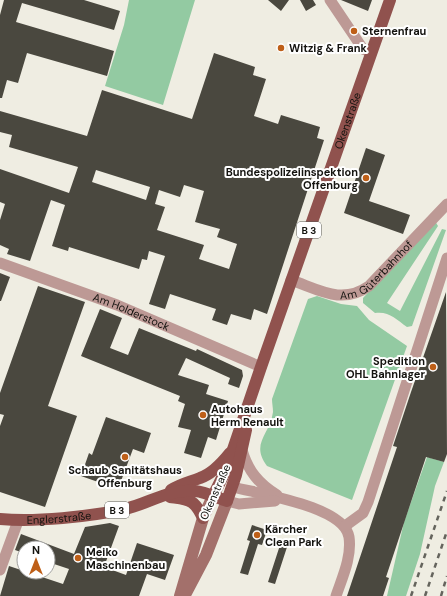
<svg xmlns="http://www.w3.org/2000/svg" width="447" height="596" viewBox="0 0 447 596" font-family="'DM Sans',sans-serif">
	<style>
		.green { fill: #93caa2 }
		.building { fill: #4a483f; fill-rule: evenodd }
		.lines { fill: none; stroke-linecap: round; stroke-linejoin: round }
		.street { stroke: #bd9995; stroke-width: 11 }
		.secondary { stroke: #a3706b; stroke-width: 12 }
		.primary { stroke: #90524e; stroke-width: 12 }
		.rail { stroke: #65645d; stroke-width: 2.5; stroke-dasharray: 5 5; stroke-linecap: butt }
		.poi-dot { fill: #be5f18; stroke: #fff; stroke-width: 1.5 }
		.labels { text-anchor: middle; dominant-baseline: central; stroke-width: 4; stroke-linejoin: round; paint-order: stroke }
		.shield { fill: #fff; stroke: #5a5a57; stroke-width: 1 }
		.shield-label { font-size: 10px; font-weight: bold; fill: #14130f }
		.poi-label { font-size: 11px; font-weight: bold; fill: #14130f; stroke: #fff; text-anchor: start }
		.street-label { font-size: 11px; fill: #14130f; stroke: #fff }
	</style>
	<rect width="100%" height="100%" fill="#efede2"/>
	<!-- green -->
	<path class="green" d="M 129,0 L 195,0 L 163,105 L 105,86 L 124,25 Z
		M 435,221 L 438,226 L 387,303 L 400,311 L 442,229 L 446,230 L 412,326 L 407,327 C 396,319 389,311 375,313 L 363,303 L 363,298 Z
		M 317,296 L 341,304 L 357,306 L 369,320 L 407,346 L 352,500 L 267,466 C 250,443 270,435 273,412 C 273,408 272,403 272,399 L 308,299 Z
		M 427,457 L 444,462 L 435,486 L 420,554 L 406,596 L 387,596 L 404,522 Z"/>
	<!-- building -->
	<path class="building" d="M 4,0 L 84,0 L 120,11 L 114,30 L 22,3 L 16,22 L 114,51 L 107,76 L 27,53 L 18,83 L 7,80 L 2,98 L 0,98 L 0,15 Z
		M 268,0 L 289,0 L 281,11 Z
		M 300,0 L 313,0 L 316,5 L 306,11 Z
		M 341,0 L 372,0 L 368,11 Z
		M 214,53 L 255,67 L 253,75 L 266,79 L 254,116 L 278,124 L 281,115 L 320,127 L 317,138 L 324,140 L 267,314 L 254,309 L 251,320 L 231,314 L 227,325 L 212,320 L 216,309 L 170,294 L 165,309 L 149,304 L 165,256 L 149,251 L 147,260 L 142,259 L 139,269 L 69,247 L 68,251 L 52,246 L 65,205 L 51,200 L 30,261 L 7,254 L 9,249 L 0,245 L 0,220 L 5,204 L 0,202 L 0,169 L 69,193 L 78,167 L 9,147 L 12,135 L 0,132 L 0,111 L 87,136 L 102,90 L 192,119 ZM 96,170 L 150,187 L 146,200 L 92,182 ZM 184,185 L 204,191 L 195,222 L 220,229 L 217,237 L 237,244 L 229,269 L 199,259 L 204,245 L 157,230 L 165,207 L 155,204 L 159,190 L 180,197 Z
		M 366,148 L 385,155 L 369,201 L 410,215 L 403,234 L 344,213 Z
		M 0,273 L 10,277 L 1,301 L 0,301 Z
		M 38,286 L 85,302 L 48,406 L 77,416 L 45,507 L 0,492 L 0,426 L 4,415 L 0,414 L 0,393 Z
		M 446,292 L 447,454 L 444,462 L 426,457 L 386,577 L 389,578 L 383,596 L 347,596 L 397,447 L 393,446 L 411,392 Z
		M 100,309 L 122,318 L 110,348 L 128,355 L 139,328 L 196,351 L 197,349 L 242,370 L 243,376 L 239,388 L 228,384 L 230,378 L 186,358 L 178,375 L 209,385 L 206,394 L 228,401 L 216,440 L 208,437 L 201,458 L 184,453 L 191,430 L 178,427 L 185,404 L 178,401 L 180,396 L 81,356 Z
		M 106,417 L 151,433 L 144,453 L 133,449 L 118,489 L 81,476 L 89,453 L 92,455 Z
		M 110,523 L 119,526 L 104,567 L 126,575 L 137,543 L 174,555 L 165,580 L 147,574 L 139,596 L 0,596 L 9,566 L 63,584 L 69,569 L 48,562 L 48,548 L 24,548 L 24,553 L 15,550 L 21,534 L 74,554 L 85,527 Z
		M 252,525 L 267,530 L 262,545 L 258,544 L 248,575 L 240,573 L 250,541 L 247,540 Z
		M 281,542 L 288,544 L 275,584 L 268,582 Z"/>
	<g class="lines">
		<!-- street -->
		<g class="street">
			<path d="M 330,0 L 363,49 L 371,52"/>
			<path id="s1" d="M 0,263 L 117,305 L 261,367"/>
			<path id="s2" d="M 291,280 C 320,290 342,305 369,286 L 447,204"/>
			<path d="M 242,450 C 248,471 259,484 277,495"/>
			<path d="M 233,487 C 259,494 344,506 349,537 C 352,557 342,578 336,596"/>
			<path d="M 227,501 L 239,504 L 275,501"/>
			<path d="M 345,526 L 363,513 L 368,502 L 447,258"/>
			<path d="M 0,570 L 18,521"/>
		</g>
		<!-- secondary -->
		<path class="secondary" d="M 186,593 L 206,555 L 227,501
			M 180,596 L 203,518 L 213,496"/>
		<!-- primary -->
		<g class="primary">
			<path d="M 171,490 C 180,484 190,482 200,478 C 212,474 222,463 230,453"/>
			<path id="s3" d="M 213,496 L 226,470 L 261,367 L 390,0"/>
			<path d="M 170,497 C 190,500 194,499 203,518"/>
			<path id="s4" d="M 0,519 C 37,522 88,517 125,509 C 148,504 170,488 195,491 C 206,492 217,498 227,501 L 236,475 L 246,430"/>
		</g>
		<!-- rail -->
		<path class="rail" d="M 411,596 L 447,491
			M 425,596 L 447,531
			M 441,596 L 447,576"/>
	</g>
	<!-- markers -->
	<g class="poi-dot">
		<circle cx="354" cy="31" r="4"/>
		<circle cx="281" cy="48" r="4"/>
		<circle cx="366" cy="178" r="4"/>
		<circle cx="433" cy="367" r="4"/>
		<circle cx="203" cy="415" r="4"/>
		<circle cx="125" cy="457" r="4"/>
		<circle cx="257" cy="535" r="4"/>
		<circle cx="78" cy="558" r="4"/>
	</g>
	<g class="labels">
		<!-- shield labels -->
		<g class="shield">
			<rect x="297" y="222" width="24" height="16" rx="3"/>
			<rect x="105" y="502" width="24" height="16" rx="3"/>
		</g>
		<g class="shield-label">
			<text x="309" y="230">B 3</text>
			<text x="117" y="510">B 3</text>
		</g>
		<!-- poi labels -->
		<g class="poi-label">
			<text x="362" y="31">Sternenfrau</text>
			<text x="289" y="48">Witzig &amp; Frank</text>
			<text x="358" y="172" text-anchor="end">Bundespolizeiinspektion<tspan x="358" dy="13">Offenburg</tspan></text>
			<text x="425" y="361" text-anchor="end">Spedition<tspan x="425" dy="13">OHL Bahnlager</tspan></text>
			<text x="211" y="409">Autohaus<tspan x="211" dy="13">Herm Renault</tspan></text>
			<text x="125" y="470" text-anchor="middle">Schaub Sanitätshaus<tspan x="125" dy="13">Offenburg</tspan></text>
			<text x="265" y="529">Kärcher<tspan x="265" dy="13">Clean Park</tspan></text>
			<text x="86" y="552">Meiko<tspan x="86" dy="13">Maschinenbau</tspan></text>
		</g>
		<!-- street labels -->
		<g class="street-label">
			<text stroke="none"><textPath href="#s3" startOffset="399">Okenstraße</textPath></text>
			<text stroke="none"><textPath href="#s2" startOffset="97">Am Güterbahnhof</textPath></text>
			<text stroke="none"><textPath href="#s1" startOffset="140">Am Holderstock</textPath></text>
			<text transform="translate(215 492) rotate(-66)">Okenstraße</text>
			<text stroke="none"><textPath href="#s4" startOffset="59">Englerstraße</textPath></text>
		</g>
	</g>
	<!-- north arrow -->
	<g transform="translate(36 560)"><circle r="19" fill="#ffffff" stroke="#a1a19f"/>
	<path d="M0-3L7 15L0 10L-7 15Z" fill="#be5f18"/>
	<text y="-6" font-size="11" font-weight="bold" text-anchor="middle" fill="#14130f">N</text>
	</g>
</svg>
